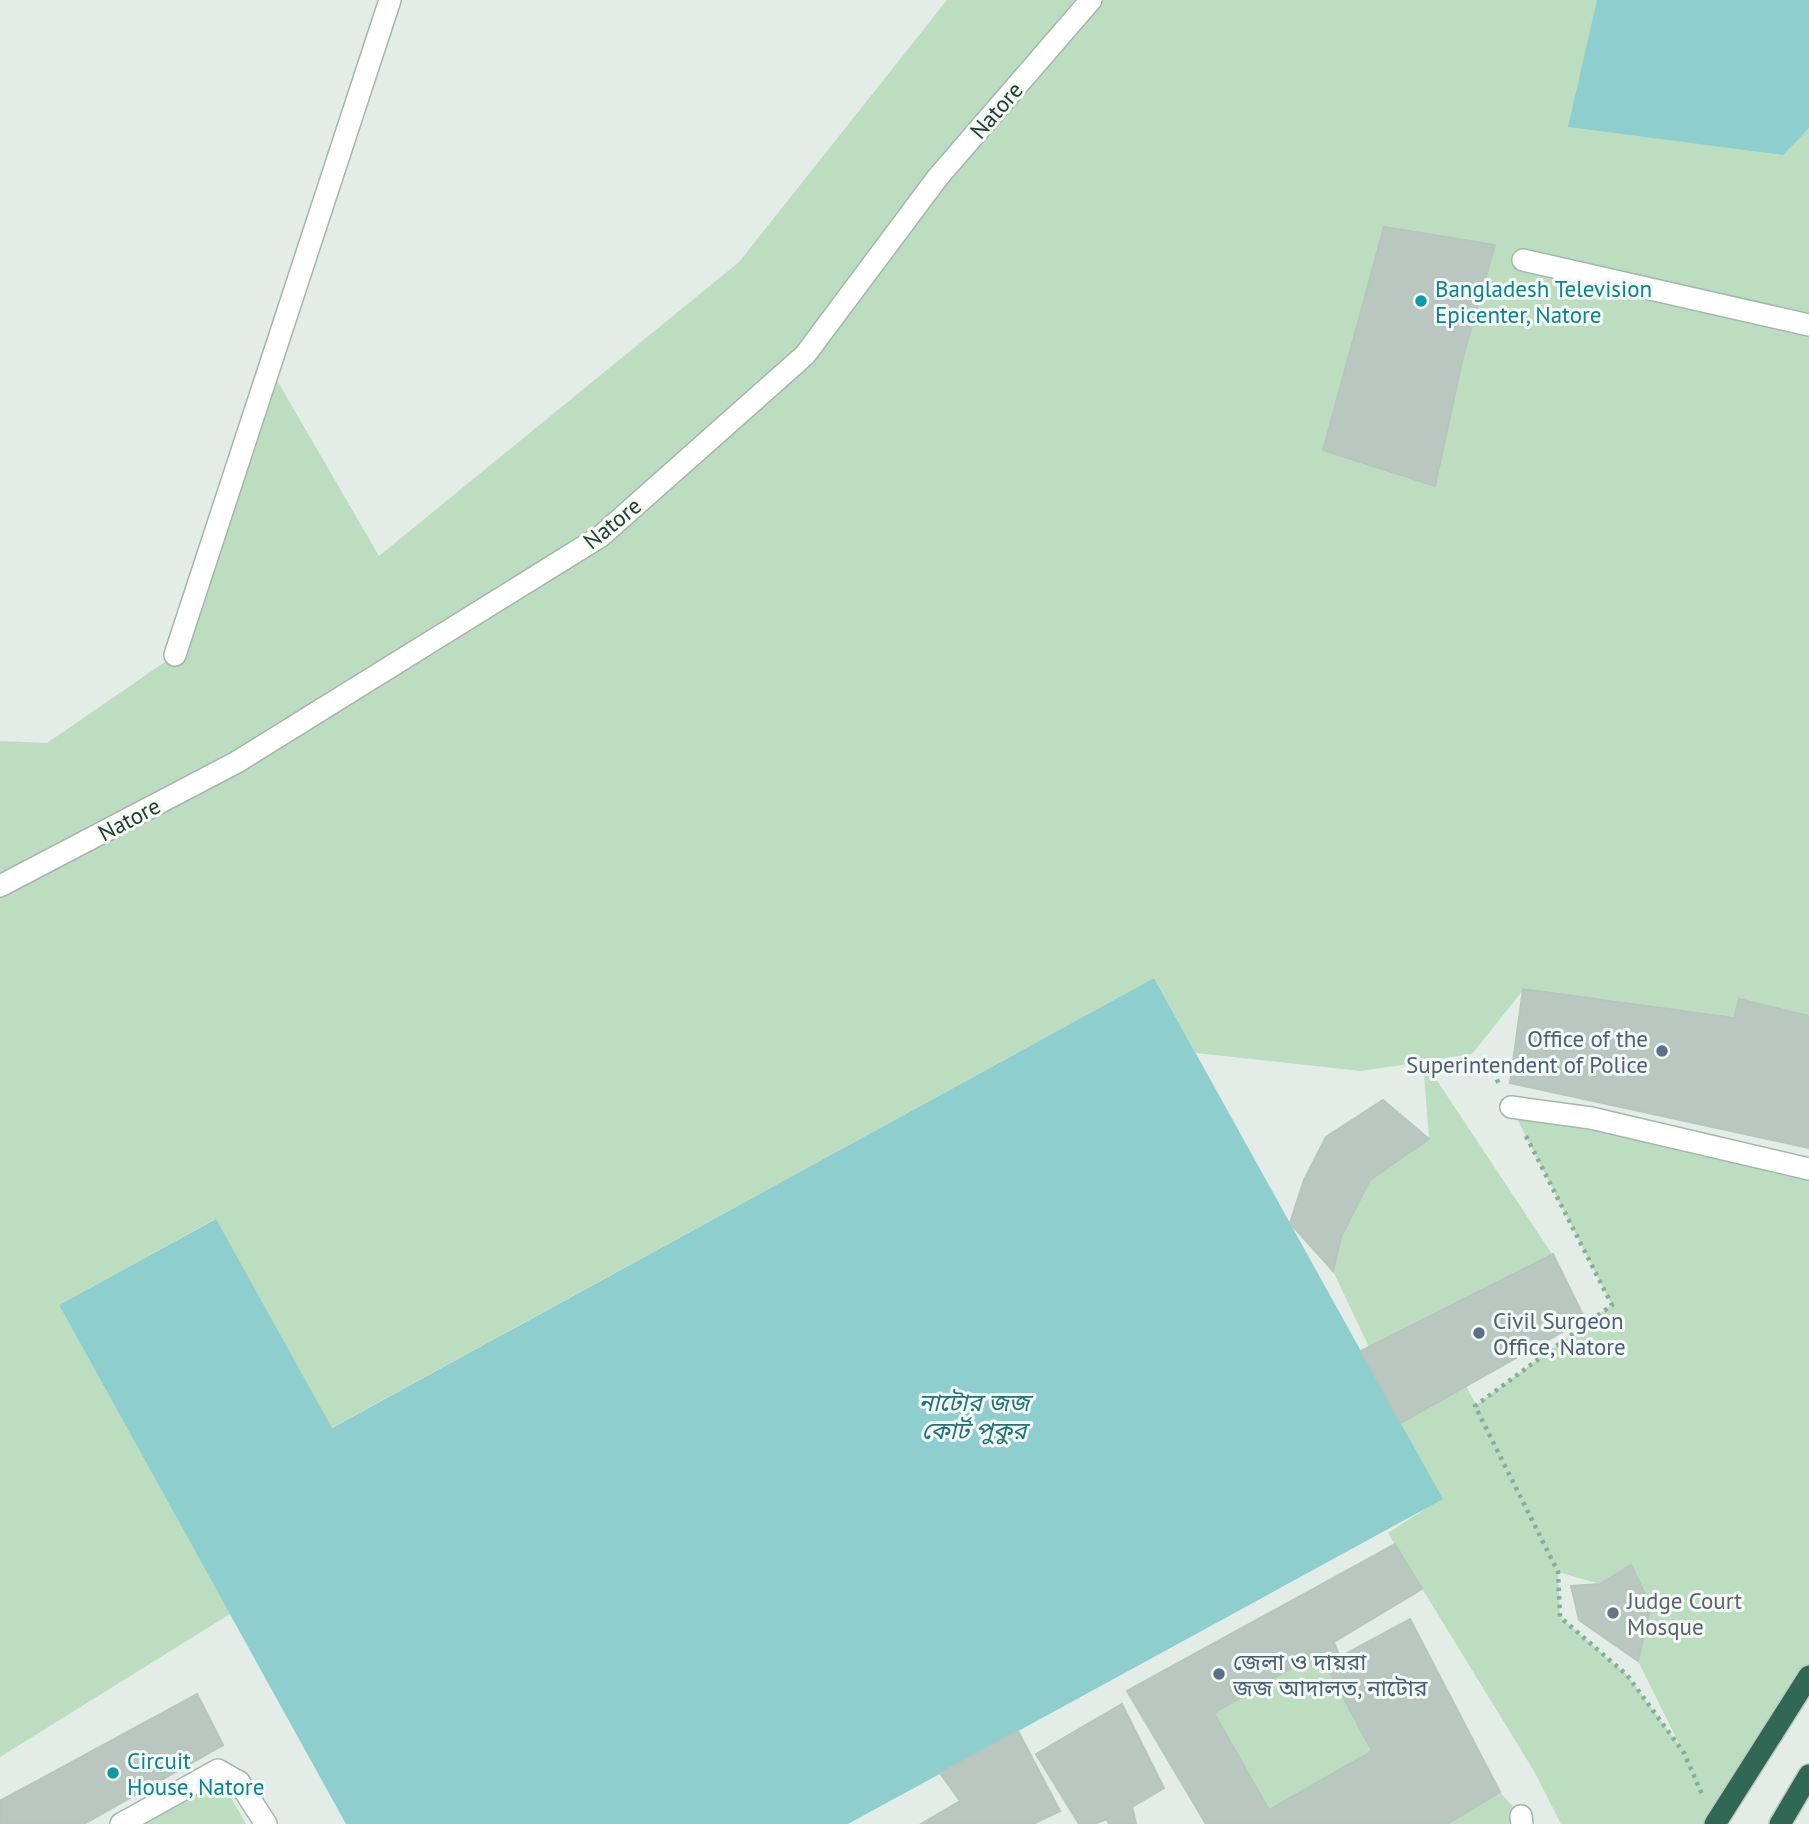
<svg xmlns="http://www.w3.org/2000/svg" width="1809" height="1824" viewBox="0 0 1809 1824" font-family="'PT Sans','Noto Sans Bengali',sans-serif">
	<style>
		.green { fill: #bdddc1; fill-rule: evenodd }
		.water { fill: #8ececf }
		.building { fill: #b9c7c0; stroke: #b6c6bd; stroke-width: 2; fill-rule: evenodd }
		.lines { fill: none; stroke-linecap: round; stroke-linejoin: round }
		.street-casing { stroke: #a6b4ad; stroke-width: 24 }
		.secondary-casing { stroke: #a2b8ad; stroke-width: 24 }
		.highway-casing { stroke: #c1c9c6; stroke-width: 24 }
		.path { stroke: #85af9c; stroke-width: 4.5; stroke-dasharray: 3.5 5; stroke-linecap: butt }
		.street { stroke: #fff; stroke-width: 21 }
		.secondary { stroke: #fff; stroke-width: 21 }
		.highway { stroke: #306855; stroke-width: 21 }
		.culture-dot { fill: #0f9aa8; stroke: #f4f9f6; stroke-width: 2.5 }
		.service-dot { fill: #5c6f8a; stroke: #f4f9f6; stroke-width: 2.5 }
		.worship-dot { fill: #6b7280; stroke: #f4f9f6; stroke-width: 2.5 }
		.labels { text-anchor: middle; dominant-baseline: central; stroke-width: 6; stroke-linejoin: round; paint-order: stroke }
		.street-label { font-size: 23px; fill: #233d33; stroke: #f4f9f6 }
		.culture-label { font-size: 23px; fill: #0d838f; stroke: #f4f9f6; text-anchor: start }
		.service-label { font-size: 23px; fill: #4e5e75; stroke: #f4f9f6; text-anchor: start }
		.worship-label { font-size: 23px; fill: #5b616d; stroke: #f4f9f6; text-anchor: start }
		.water-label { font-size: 24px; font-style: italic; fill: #207477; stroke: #f4f9f6 }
	</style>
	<rect width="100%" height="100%" fill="#e3ece7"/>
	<!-- green -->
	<path class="green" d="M 947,0 L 1809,0 L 1809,1016 L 1739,1000 L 1734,1018 L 1524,989 L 1472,1054 L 1424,1061 L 1556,1260 L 1369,1347 L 1333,1271 L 1341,1237 L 1370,1180 L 1429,1138 L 1423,1062 L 1360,1071 L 1196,1053 L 1154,978 L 331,1428 L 215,1219 L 59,1305 L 230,1614 L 0,1757 L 0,741 L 47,743 L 175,655 L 271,370 L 379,556 L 739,262 Z
		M 1511,1107 L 1809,1172 L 1809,1676 L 1715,1824 L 1561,1824 L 1534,1771 L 1388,1533 L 1442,1498 L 1401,1423 L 1466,1386 L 1476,1405 L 1612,1305 ZM 1631,1565 L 1651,1606 L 1638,1661 L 1681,1748 L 1627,1675 L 1560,1617 L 1558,1572 L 1600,1584 Z
		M 1319,1652 L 1372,1751 L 1269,1810 L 1214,1713 Z
		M 221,1780 L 246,1824 L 136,1824 Z
		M 1500,1792 L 1521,1816 L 1522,1824 L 1447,1824 Z"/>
	<!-- water -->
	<path class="water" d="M 1597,0 L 1809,0 L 1809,128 L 1783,155 L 1568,127 Z
		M 1154,978 L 1443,1499 L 848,1824 L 346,1824 L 59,1305 L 216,1219 L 332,1428 Z"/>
	<!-- building -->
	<path class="building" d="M 1384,227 L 1495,245 L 1463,357 L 1435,486 L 1323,450 Z
		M 1523,989 L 1734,1018 L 1739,999 L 1809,1016 L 1809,1148 L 1510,1083 Z
		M 1383,1100 L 1429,1139 L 1370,1180 L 1341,1237 L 1333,1271 L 1290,1223 L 1304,1180 L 1326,1137 Z
		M 1553,1254 L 1585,1319 L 1401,1423 L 1361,1351 Z
		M 1395,1544 L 1422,1589 L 1334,1642 L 1340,1657 L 1410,1619 L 1500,1792 L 1447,1824 L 1206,1824 L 1127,1691 ZM 1319,1652 L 1372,1751 L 1269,1810 L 1214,1713 Z
		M 1631,1565 L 1651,1606 L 1638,1661 L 1579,1620 L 1571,1586 L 1600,1584 Z
		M 197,1694 L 223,1745 L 84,1824 L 0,1824 L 0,1801 Z
		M 1122,1704 L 1164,1788 L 1132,1807 L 1136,1823 L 1133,1824 L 1109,1824 L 1107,1819 L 1094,1824 L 1079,1824 L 1036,1754 Z
		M 1018,1731 L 1060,1811 L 1033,1824 L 921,1824 L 960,1801 L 940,1773 Z"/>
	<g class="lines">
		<defs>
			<path id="street" d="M 175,655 L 390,0
				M 0,886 L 237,762 L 601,536 L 805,355 L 938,177 L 1091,0
				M 1521,1816 L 1522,1824
				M 121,1824 L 218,1770 L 239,1782"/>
			<path id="secondary" d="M 1523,260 L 1809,325
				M 1511,1107 L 1591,1118 L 1809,1169
				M 239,1782 L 266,1824"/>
			<path id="highway" d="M 1715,1824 L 1809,1676
				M 1780,1824 L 1809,1775"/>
		</defs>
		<!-- street casing -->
		<use href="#street" class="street-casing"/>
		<!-- secondary casing -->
		<use href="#secondary" class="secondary-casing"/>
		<!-- highway casing -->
		<use href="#highway" class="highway-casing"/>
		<!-- path -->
		<path class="path" d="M 1493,1072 L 1499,1084
			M 1526,1136 L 1612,1305 L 1475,1406 L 1558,1572 L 1560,1617 L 1627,1675 L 1684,1753 L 1702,1794"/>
		<!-- street -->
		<use href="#street" class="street"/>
		<!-- secondary -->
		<use href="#secondary" class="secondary"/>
		<!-- highway -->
		<use href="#highway" class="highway"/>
	</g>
	<!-- markers -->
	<g class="culture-dot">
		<circle cx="1421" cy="301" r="7"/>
		<circle cx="113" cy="1773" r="7"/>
	</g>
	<g class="service-dot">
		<circle cx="1662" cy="1051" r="7"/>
		<circle cx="1479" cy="1333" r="7"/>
		<circle cx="1219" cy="1674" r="7"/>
	</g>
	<circle class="worship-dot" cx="1613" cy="1613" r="7"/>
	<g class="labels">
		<!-- street labels -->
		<g class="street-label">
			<text transform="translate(996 110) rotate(-49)">Natore</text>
			<text transform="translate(612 523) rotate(-39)">Natore</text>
			<text transform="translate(129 819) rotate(-28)">Natore</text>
		</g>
		<!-- culture labels -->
		<g class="culture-label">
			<text x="1435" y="288">Bangladesh Television<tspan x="1435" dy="26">Epicenter, Natore</tspan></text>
			<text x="127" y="1760">Circuit<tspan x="127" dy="26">House, Natore</tspan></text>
		</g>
		<!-- service labels -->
		<g class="service-label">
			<text x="1648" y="1038" text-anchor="end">Office of the<tspan x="1648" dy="26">Superintendent of Police</tspan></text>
			<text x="1493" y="1320">Civil Surgeon<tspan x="1493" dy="26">Office, Natore</tspan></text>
			<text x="1233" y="1661">জেলা ও দায়রা<tspan x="1233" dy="26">জজ আদালত, নাটোর</tspan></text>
		</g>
		<!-- worship labels -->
		<g class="worship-label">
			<text x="1627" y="1600">Judge Court<tspan x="1627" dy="26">Mosque</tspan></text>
		</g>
		<!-- water labels -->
		<g class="water-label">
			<text x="974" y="1402">নাটোর জজ<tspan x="974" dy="28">কোর্ট পুকুর</tspan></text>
		</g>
	</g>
</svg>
